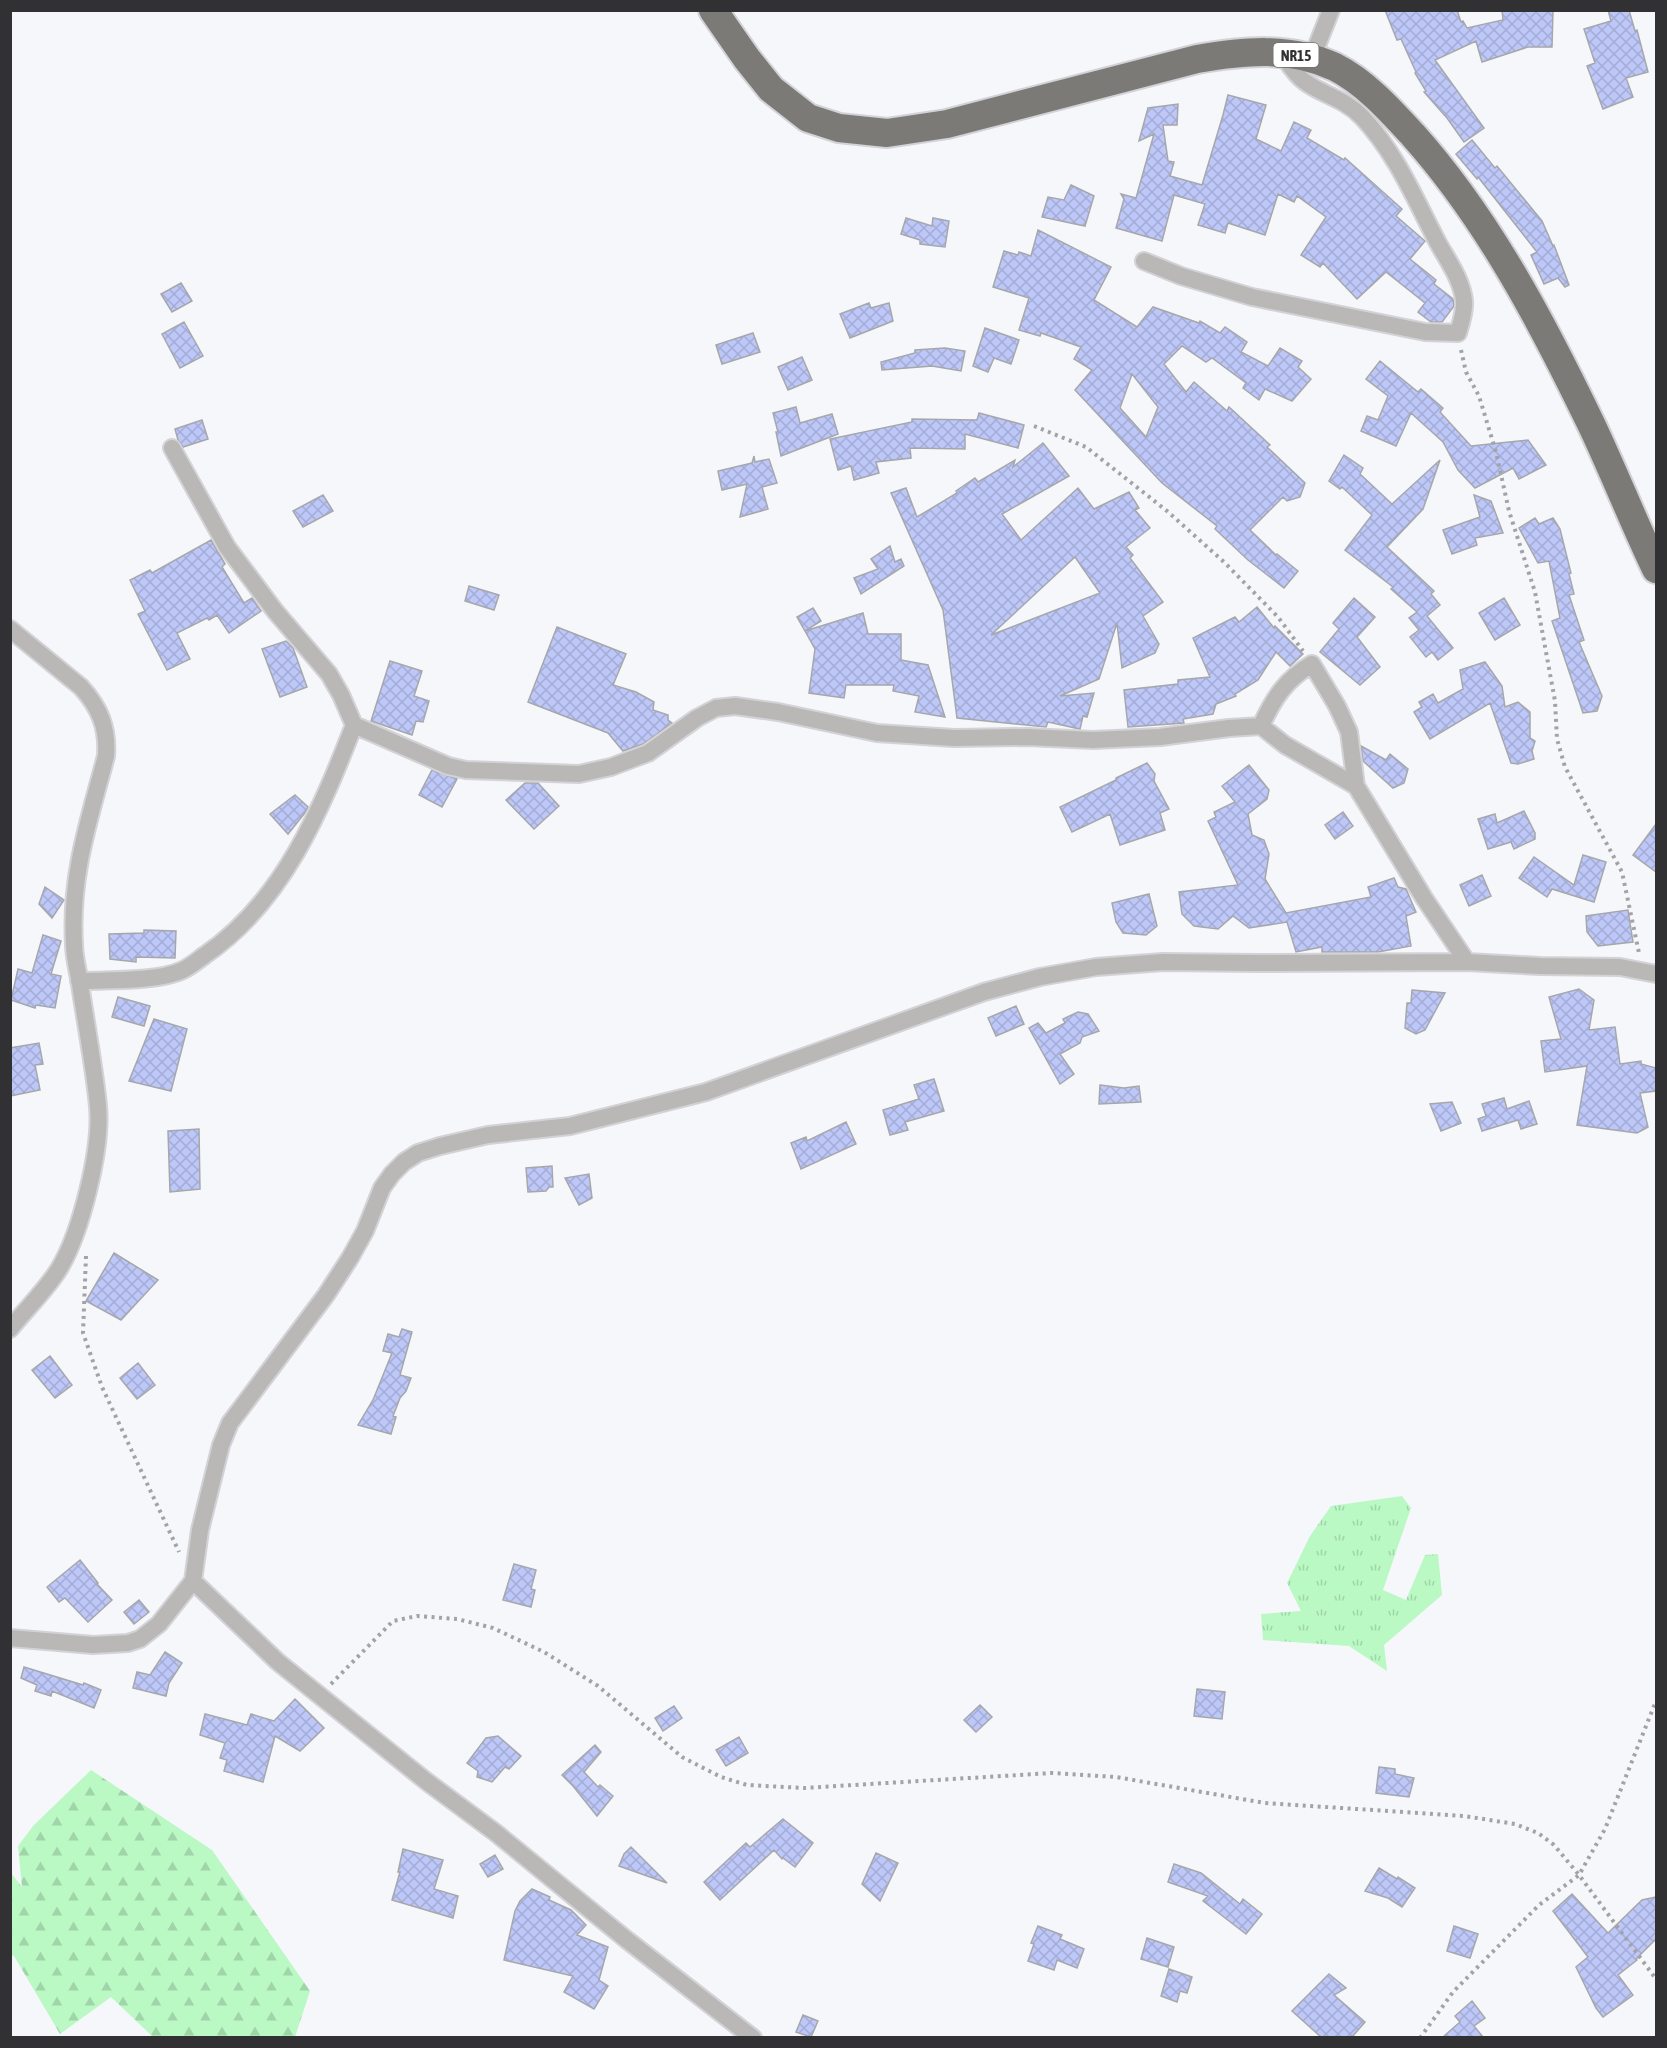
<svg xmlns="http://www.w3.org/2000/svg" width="1667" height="2048" viewBox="0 0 1667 2048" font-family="'Asap Condensed',sans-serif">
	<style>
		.grass { fill: url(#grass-tufts) }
		.forest { fill: url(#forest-firs) }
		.building { fill: url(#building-cross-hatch); stroke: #a6a7ab; stroke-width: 1.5; fill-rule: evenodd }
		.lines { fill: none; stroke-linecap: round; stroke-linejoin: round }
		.minor-casing { stroke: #d3d3d7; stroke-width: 20 }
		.trunk-casing { stroke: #d3d3d7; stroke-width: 32 }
		.path { stroke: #a3a3a6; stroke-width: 4; stroke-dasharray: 3 4.5; stroke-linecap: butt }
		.minor { stroke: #b9b8b6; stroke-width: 16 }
		.trunk { stroke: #7c7a76; stroke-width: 28 }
		.labels { text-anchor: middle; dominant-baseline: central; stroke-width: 5; stroke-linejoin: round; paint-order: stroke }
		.shield { fill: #fff; stroke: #6f6f70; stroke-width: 1.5 }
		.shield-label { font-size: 15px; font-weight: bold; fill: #313133 }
	</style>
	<defs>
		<pattern id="grass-tufts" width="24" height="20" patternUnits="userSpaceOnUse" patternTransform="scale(1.5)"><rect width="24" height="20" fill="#baf8c4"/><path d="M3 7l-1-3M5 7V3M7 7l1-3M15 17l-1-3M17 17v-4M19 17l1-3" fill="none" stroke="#a0d5a9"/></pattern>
		<pattern id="forest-firs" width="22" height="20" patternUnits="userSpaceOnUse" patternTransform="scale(1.5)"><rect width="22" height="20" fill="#baf8c4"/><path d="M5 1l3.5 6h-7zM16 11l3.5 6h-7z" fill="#a0d5a9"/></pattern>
		<pattern id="building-cross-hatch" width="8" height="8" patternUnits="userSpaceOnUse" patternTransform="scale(1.5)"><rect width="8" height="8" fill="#bec8f8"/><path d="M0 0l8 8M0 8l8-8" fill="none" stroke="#a4acd5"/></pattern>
	</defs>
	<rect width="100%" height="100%" fill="#f6f7fb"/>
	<!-- grass -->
	<path class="grass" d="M 1402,1496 L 1411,1508 L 1383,1590 L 1406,1600 L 1425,1555 L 1438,1554 L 1442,1595 L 1384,1645 L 1387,1671 L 1349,1646 L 1263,1640 L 1261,1614 L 1301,1611 L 1287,1583 L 1310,1536 L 1331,1506 Z"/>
	<!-- forest -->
	<path class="forest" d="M 91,1770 L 212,1850 L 310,1991 L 295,2037 L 153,2037 L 111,1997 L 60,2034 L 14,1956 L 11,1955 L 11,1873 L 22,1887 L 18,1846 L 34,1825 Z"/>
	<!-- building -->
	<path class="building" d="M 1385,10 L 1457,10 L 1461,22 L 1463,21 L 1467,28 L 1503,20 L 1502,10 L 1553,10 L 1552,47 L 1528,47 L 1482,62 L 1476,41 L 1435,60 L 1484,128 L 1464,142 L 1447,118 L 1424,92 L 1426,91 L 1415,73 L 1416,72 L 1401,39 L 1397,40 Z
		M 1608,10 L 1629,10 L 1635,31 L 1637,30 L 1648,72 L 1626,78 L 1633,97 L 1603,109 L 1587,66 L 1595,63 L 1584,29 L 1611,21 Z
		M 1228,95 L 1266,105 L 1256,139 L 1281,151 L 1294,122 L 1311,130 L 1307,138 L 1344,160 L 1345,158 L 1402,209 L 1396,216 L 1425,241 L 1410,259 L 1436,280 L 1434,284 L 1453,299 L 1454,306 L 1442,322 L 1431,322 L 1418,312 L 1425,303 L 1386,272 L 1357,299 L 1323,263 L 1320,267 L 1301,255 L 1326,217 L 1297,196 L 1294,202 L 1278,194 L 1265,235 L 1228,223 L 1225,233 L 1198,225 L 1205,204 L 1174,195 L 1162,241 L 1116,228 L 1124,199 L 1121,194 L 1136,198 L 1154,134 L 1139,141 L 1148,108 L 1178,104 L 1177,125 L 1163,125 L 1168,161 L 1174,162 L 1170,176 L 1202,185 L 1223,115 Z
		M 1472,140 L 1495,168 L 1497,166 L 1542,221 L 1553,246 L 1554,245 L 1569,285 L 1565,287 L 1558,278 L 1544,284 L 1531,255 L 1537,252 L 1478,177 L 1477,179 L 1456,154 Z
		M 1071,185 L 1094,196 L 1085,226 L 1042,217 L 1048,197 L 1064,200 Z
		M 906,218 L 932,226 L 933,218 L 949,221 L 945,247 L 920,244 L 920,240 L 901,234 Z
		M 1038,230 L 1111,267 L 1094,300 L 1137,327 L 1153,307 L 1199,323 L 1200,321 L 1220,333 L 1225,327 L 1247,342 L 1241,352 L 1268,366 L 1280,348 L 1302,361 L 1298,367 L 1311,379 L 1292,401 L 1265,389 L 1259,400 L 1243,388 L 1246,383 L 1212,358 L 1206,362 L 1182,346 L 1164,364 L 1186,392 L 1194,382 L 1227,411 L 1229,407 L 1270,445 L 1267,447 L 1305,483 L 1300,497 L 1287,501 L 1283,497 L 1250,530 L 1276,555 L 1277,554 L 1298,571 L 1284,588 L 1248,560 L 1215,529 L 1217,526 L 1162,483 L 1075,390 L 1092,370 L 1074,359 L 1081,347 L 1041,333 L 1040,336 L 1019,330 L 1029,298 L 993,287 L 1004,251 L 1018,255 L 1019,252 L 1031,256 ZM 1132,374 L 1158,407 L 1146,437 L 1120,408 Z
		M 181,283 L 192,301 L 172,312 L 161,294 Z
		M 869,303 L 871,308 L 889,303 L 893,321 L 850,338 L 840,314 Z
		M 184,322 L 203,356 L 180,368 L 162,334 Z
		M 985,328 L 1019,340 L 1011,364 L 994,358 L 988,372 L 973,366 Z
		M 753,333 L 760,352 L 722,364 L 716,345 Z
		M 945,348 L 965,351 L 961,371 L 932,366 L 882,370 L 881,362 L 915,353 L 915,350 Z
		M 802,357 L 812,380 L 788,390 L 778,367 Z
		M 1380,361 L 1418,392 L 1421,389 L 1443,408 L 1440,412 L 1471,446 L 1528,440 L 1546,465 L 1519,479 L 1513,468 L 1475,488 L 1458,470 L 1443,442 L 1411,413 L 1396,446 L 1361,431 L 1367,416 L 1378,420 L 1388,396 L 1366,379 Z
		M 796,407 L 800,423 L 832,414 L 838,434 L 781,456 L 776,432 L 778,432 L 773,413 Z
		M 979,413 L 1024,425 L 1018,448 L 965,434 L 965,449 L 910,448 L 911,458 L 876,462 L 879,473 L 854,480 L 851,466 L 838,470 L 830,439 L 912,422 L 912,419 L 977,420 Z
		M 202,420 L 208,439 L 183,447 L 178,440 L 175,429 Z
		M 1043,443 L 1069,476 L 1002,514 L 1021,540 L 1078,488 L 1094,509 L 1129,492 L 1139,508 L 1135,510 L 1150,528 L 1126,547 L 1133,555 L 1130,558 L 1163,602 L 1143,616 L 1159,644 L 1155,653 L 1122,668 L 1117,623 L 1099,679 L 1060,696 L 1094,693 L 1087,717 L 1083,716 L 1080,729 L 1048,722 L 1046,727 L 957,718 L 943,610 L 891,493 L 906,488 L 917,517 L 957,493 L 956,491 L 975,478 L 978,482 L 1015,460 L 1013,467 ZM 1075,557 L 1100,593 L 991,635 Z
		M 1344,455 L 1363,468 L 1360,474 L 1392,504 L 1440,460 L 1423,509 L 1387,547 L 1434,591 L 1431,594 L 1440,605 L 1427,616 L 1453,648 L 1438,660 L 1432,652 L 1426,657 L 1410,637 L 1419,630 L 1409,618 L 1417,612 L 1391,589 L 1393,587 L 1345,550 L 1372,515 L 1342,487 L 1340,489 L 1329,481 Z
		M 754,456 L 755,462 L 769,459 L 777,483 L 762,487 L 768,509 L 740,517 L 747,484 L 722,490 L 718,471 L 752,463 Z
		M 323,495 L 333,511 L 303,527 L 293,511 Z
		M 1474,495 L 1491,501 L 1503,533 L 1475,538 L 1477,545 L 1452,554 L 1443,530 L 1480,517 Z
		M 1535,518 L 1539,524 L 1553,518 L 1560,529 L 1571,573 L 1569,574 L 1574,594 L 1569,595 L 1584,640 L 1579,642 L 1602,696 L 1597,711 L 1583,713 L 1552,621 L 1560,618 L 1549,561 L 1538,563 L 1519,528 Z
		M 211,540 L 225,564 L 222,567 L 244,603 L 252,598 L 261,611 L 229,633 L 217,615 L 209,620 L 207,618 L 177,633 L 190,659 L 167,670 L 138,614 L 145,611 L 130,580 L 150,570 L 152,573 Z
		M 890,546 L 895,562 L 901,559 L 904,566 L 861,594 L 854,578 L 878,569 L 871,559 Z
		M 469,586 L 499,595 L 494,610 L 465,601 Z
		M 1354,598 L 1375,617 L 1357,637 L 1380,667 L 1360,685 L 1320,652 L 1339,629 L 1333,623 Z
		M 1504,598 L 1520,625 L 1495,640 L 1479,613 Z
		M 1257,607 L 1274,628 L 1275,626 L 1303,654 L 1290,666 L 1276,652 L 1258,680 L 1235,694 L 1236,696 L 1216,704 L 1213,714 L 1183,719 L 1184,723 L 1128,727 L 1124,690 L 1178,684 L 1178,680 L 1210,677 L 1193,638 L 1235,617 L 1239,622 Z
		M 813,608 L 821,621 L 805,631 L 797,617 Z
		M 863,613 L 868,634 L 901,634 L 901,660 L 928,665 L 945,717 L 915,712 L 919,696 L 893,691 L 894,685 L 846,685 L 844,698 L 809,693 L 815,649 L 805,631 Z
		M 557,627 L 626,654 L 613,685 L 636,692 L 654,702 L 653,710 L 668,715 L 668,720 L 672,723 L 643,744 L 623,751 L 608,733 L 528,702 Z
		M 286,641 L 293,648 L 307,687 L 280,697 L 262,649 Z
		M 390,661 L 422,671 L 414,696 L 429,701 L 423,722 L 416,721 L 412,735 L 371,721 Z
		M 1485,662 L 1502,686 L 1505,707 L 1518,702 L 1530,712 L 1530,738 L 1535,741 L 1532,751 L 1534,759 L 1518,764 L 1511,763 L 1490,703 L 1430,739 L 1414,712 L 1422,707 L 1419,702 L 1433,694 L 1438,703 L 1463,689 L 1460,670 Z
		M 1361,746 L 1386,760 L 1390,754 L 1408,769 L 1404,783 L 1393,788 L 1363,761 Z
		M 1147,763 L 1155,774 L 1154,781 L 1169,809 L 1160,813 L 1165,830 L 1120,845 L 1110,814 L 1072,832 L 1060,807 L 1116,780 L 1116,778 Z
		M 1249,765 L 1269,790 L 1267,799 L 1248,814 L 1252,835 L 1264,840 L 1269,854 L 1265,879 L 1286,913 L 1371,897 L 1368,887 L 1394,878 L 1398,887 L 1406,889 L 1416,912 L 1406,916 L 1411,946 L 1378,952 L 1322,952 L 1322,947 L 1296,952 L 1287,922 L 1249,928 L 1233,916 L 1218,929 L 1194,926 L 1182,914 L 1179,892 L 1238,885 L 1208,821 L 1216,817 L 1214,812 L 1235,802 L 1222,786 Z
		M 432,770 L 457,779 L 442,807 L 419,795 Z
		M 525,783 L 538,783 L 559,806 L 534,829 L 506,800 Z
		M 295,795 L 308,807 L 304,814 L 288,834 L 270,814 Z
		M 1524,811 L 1535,833 L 1535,839 L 1514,849 L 1511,842 L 1488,849 L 1478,819 L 1495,814 L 1497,823 Z
		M 1343,812 L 1353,826 L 1335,839 L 1325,825 Z
		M 1656,824 L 1656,872 L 1633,855 Z
		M 1583,855 L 1606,862 L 1594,902 L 1552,889 L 1547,897 L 1519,878 L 1534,857 L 1574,885 Z
		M 1482,875 L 1491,896 L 1469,906 L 1460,885 Z
		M 45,887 L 64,900 L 52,918 L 39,904 Z
		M 1149,894 L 1157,926 L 1146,935 L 1123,933 L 1116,922 L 1112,903 Z
		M 1628,910 L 1633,942 L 1598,946 L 1587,932 L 1586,916 Z
		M 144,930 L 176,931 L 175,958 L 136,957 L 136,962 L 110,959 L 109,934 L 144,933 Z
		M 43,935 L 61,941 L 51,974 L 61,976 L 55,1008 L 36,1005 L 35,1008 L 11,1000 L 18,969 L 32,973 Z
		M 1579,989 L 1594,1000 L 1589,1030 L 1615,1027 L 1620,1064 L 1641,1061 L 1641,1064 L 1656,1068 L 1656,1091 L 1640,1093 L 1648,1127 L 1637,1133 L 1577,1125 L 1587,1066 L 1545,1072 L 1541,1041 L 1561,1039 L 1549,997 Z
		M 1412,990 L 1445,993 L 1425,1030 L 1416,1034 L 1405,1028 L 1407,1003 L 1411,1003 Z
		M 118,997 L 150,1006 L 144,1026 L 112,1017 Z
		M 1016,1006 L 1024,1024 L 996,1036 L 988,1018 Z
		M 1078,1012 L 1088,1014 L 1099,1031 L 1082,1037 L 1080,1043 L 1060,1054 L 1074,1074 L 1060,1084 L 1029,1028 L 1038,1023 L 1046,1033 L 1065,1023 L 1063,1019 Z
		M 154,1019 L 187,1029 L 171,1091 L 129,1081 Z
		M 39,1043 L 43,1064 L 35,1065 L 40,1090 L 10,1096 L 10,1048 Z
		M 934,1079 L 944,1111 L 905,1122 L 908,1130 L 890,1135 L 883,1110 L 919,1099 L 914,1085 Z
		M 1100,1085 L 1124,1088 L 1139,1086 L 1141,1102 L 1099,1104 Z
		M 1504,1098 L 1507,1109 L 1529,1101 L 1537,1124 L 1521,1129 L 1518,1120 L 1482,1131 L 1478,1119 L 1486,1116 L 1482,1104 Z
		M 1452,1102 L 1461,1123 L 1441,1131 L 1430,1104 Z
		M 846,1122 L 856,1144 L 801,1169 L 791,1143 L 806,1137 L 807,1141 Z
		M 199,1129 L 200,1189 L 170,1192 L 168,1131 Z
		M 552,1166 L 553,1187 L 549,1187 L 546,1191 L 528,1192 L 526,1168 Z
		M 589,1174 L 592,1198 L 579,1205 L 565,1178 Z
		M 114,1253 L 158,1280 L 121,1320 L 86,1301 Z
		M 402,1329 L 412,1332 L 400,1375 L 411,1378 L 406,1391 L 400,1398 L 393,1416 L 396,1417 L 391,1434 L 358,1425 L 373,1400 L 392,1353 L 383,1351 L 388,1334 L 399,1337 Z
		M 50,1356 L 72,1385 L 55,1398 L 32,1370 Z
		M 138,1363 L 155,1385 L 137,1399 L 120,1378 Z
		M 80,1560 L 98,1583 L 97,1584 L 112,1600 L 88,1622 L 65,1598 L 59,1602 L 47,1587 Z
		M 514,1564 L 536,1570 L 531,1589 L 535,1590 L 531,1607 L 503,1600 Z
		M 139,1600 L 149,1612 L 134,1624 L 124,1612 Z
		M 165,1652 L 182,1663 L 169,1683 L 166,1696 L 133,1688 L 137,1672 L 150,1675 Z
		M 24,1667 L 83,1685 L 84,1683 L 101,1690 L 94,1708 L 52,1691 L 51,1696 L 35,1691 L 37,1685 L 21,1678 Z
		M 1197,1689 L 1225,1692 L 1222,1719 L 1194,1716 Z
		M 295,1699 L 324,1728 L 300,1751 L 275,1736 L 263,1782 L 224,1771 L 227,1760 L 220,1758 L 225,1743 L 200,1735 L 205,1714 L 247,1725 L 251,1714 L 274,1721 Z
		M 980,1705 L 992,1717 L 976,1732 L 964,1720 Z
		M 674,1706 L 682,1718 L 663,1731 L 655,1718 Z
		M 498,1736 L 521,1756 L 509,1769 L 505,1767 L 492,1782 L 477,1777 L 478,1771 L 467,1763 L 486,1738 Z
		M 739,1737 L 748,1753 L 726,1766 L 716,1750 Z
		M 595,1745 L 601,1752 L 584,1772 L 598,1787 L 600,1785 L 613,1796 L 597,1816 L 573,1786 L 562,1775 Z
		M 1379,1767 L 1395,1769 L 1395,1774 L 1414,1778 L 1409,1797 L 1376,1793 Z
		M 783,1819 L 813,1843 L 795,1867 L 783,1858 L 782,1859 L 774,1850 L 720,1900 L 704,1882 L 746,1843 L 750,1847 Z
		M 631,1847 L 667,1883 L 619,1866 L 624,1854 Z
		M 403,1849 L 443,1860 L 434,1889 L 458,1896 L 453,1918 L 392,1900 L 400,1872 L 398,1872 Z
		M 876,1853 L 898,1863 L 880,1901 L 862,1884 Z
		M 495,1855 L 503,1869 L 488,1877 L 480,1864 Z
		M 1174,1864 L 1201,1873 L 1240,1904 L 1243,1899 L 1262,1914 L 1246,1934 L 1203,1901 L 1208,1896 L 1168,1882 Z
		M 1379,1868 L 1397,1879 L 1398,1877 L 1415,1888 L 1402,1907 L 1388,1898 L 1365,1891 Z
		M 532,1889 L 550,1897 L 549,1900 L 571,1910 L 586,1925 L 577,1935 L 608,1947 L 599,1980 L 608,1986 L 594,2009 L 564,1992 L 573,1976 L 504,1960 L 515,1911 L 520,1901 Z
		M 1572,1894 L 1608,1933 L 1642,1900 L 1656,1897 L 1656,1939 L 1636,1959 L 1637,1960 L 1618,1975 L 1633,1995 L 1603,2017 L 1596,2008 L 1576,1967 L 1588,1957 L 1553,1911 Z
		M 1038,1926 L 1062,1935 L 1060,1939 L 1084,1949 L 1077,1968 L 1057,1960 L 1054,1970 L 1028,1961 L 1034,1944 L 1031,1943 Z
		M 1454,1926 L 1478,1934 L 1470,1958 L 1447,1951 Z
		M 1147,1938 L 1174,1947 L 1168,1967 L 1141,1959 Z
		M 1169,1969 L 1192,1977 L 1187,1993 L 1180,1991 L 1177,2002 L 1161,1996 Z
		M 1329,1974 L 1346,1988 L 1334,1995 L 1365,2022 L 1352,2037 L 1321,2037 L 1292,2011 Z
		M 1472,2001 L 1485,2018 L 1474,2026 L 1483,2037 L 1443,2037 L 1460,2022 L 1455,2016 Z
		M 803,2015 L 818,2021 L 811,2037 L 796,2032 Z"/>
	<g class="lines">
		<defs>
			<path id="minor" d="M 1312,58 L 1331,10
				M 1144,261 L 1181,276 L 1252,297 L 1425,332 L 1458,333 C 1461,323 1465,312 1464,301 C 1462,280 1448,261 1438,243 C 1415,199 1396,153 1362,117 C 1344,98 1322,95 1304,81 C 1294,74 1288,62 1281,52
				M 10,629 L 81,687 C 100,708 108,728 106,756 C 89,821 70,875 74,944 C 74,957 78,971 80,984 C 86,1025 94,1065 98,1106 C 102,1148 81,1233 59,1269 C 46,1290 26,1309 10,1329
				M 354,725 L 448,766 L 466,770 L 579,774 L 611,767 L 648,753 L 697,718 L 716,708 L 735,706 L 778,712 L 877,733 L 954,738 L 1027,737 L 1093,740 L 1160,737 L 1229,728 L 1261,726 L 1285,745 L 1356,786
				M 1261,726 C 1273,699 1286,679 1312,664 L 1337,706 L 1349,732 L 1356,786 L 1424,898 L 1467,962
				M 79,981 C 107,980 158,982 183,970 C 191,966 198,960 205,955 C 283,902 321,810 354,725 L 341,695 L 329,674 L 275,611 L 227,547 L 172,448
				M 193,1581 L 278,1662 L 426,1781 L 496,1833 L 627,1940 L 753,2038
				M 10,1638 L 93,1645 L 128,1643 L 140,1639 L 159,1624 L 193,1581 L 200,1530 L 221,1445 L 230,1423 L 326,1295 L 350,1258 L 365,1231 L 382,1188 L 392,1174 L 404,1162 L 418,1153 L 440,1146 L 488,1135 L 570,1126 L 706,1092 L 984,992 L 1040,977 L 1096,967 L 1163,962 L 1257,963 L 1467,962 L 1540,966 L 1620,967 L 1656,974"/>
			<path id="trunk" d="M 713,10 L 747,59 L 771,89 L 808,118 L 839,128 L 887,133 L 947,124 L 1197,59 C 1244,51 1290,46 1335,67 C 1365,82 1391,111 1413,135 C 1489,220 1544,326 1593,428 C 1615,475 1634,523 1656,569"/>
		</defs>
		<!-- minor casing -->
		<use href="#minor" class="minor-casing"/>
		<!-- trunk casing -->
		<use href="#trunk" class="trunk-casing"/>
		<!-- path -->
		<path class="path" d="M 1461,350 L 1466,372 L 1479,396 L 1496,452 L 1509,511 L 1535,592 L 1555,701 L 1557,739 L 1565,767 L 1622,872 L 1639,953
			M 1034,426 L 1086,447 L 1167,511 L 1225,563 L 1278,617 L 1303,651
			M 86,1256 L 83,1333 L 102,1387 L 179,1552
			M 331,1684 L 393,1621 L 417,1616 L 457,1619 L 493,1628 L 544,1652 L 598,1686 L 682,1757 L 721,1777 L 747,1785 L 804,1788 L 1052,1773 L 1116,1777 L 1265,1803 L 1464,1816 L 1515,1824 L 1538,1833 L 1554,1845 L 1579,1875 L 1656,1979
			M 1420,2038 L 1453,1992 L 1539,1905 L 1579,1875 L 1605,1829 L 1656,1701"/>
		<!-- minor -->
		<use href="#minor" class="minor"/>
		<!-- trunk -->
		<use href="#trunk" class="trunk"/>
	</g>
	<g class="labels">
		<!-- shield labels -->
		<rect class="shield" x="1273.5" y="43" width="45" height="24" rx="4.5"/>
		<g class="shield-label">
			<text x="1296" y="55">NR15</text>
		</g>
	</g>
	<!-- border -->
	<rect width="1667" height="2048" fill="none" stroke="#313133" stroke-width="24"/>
</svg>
